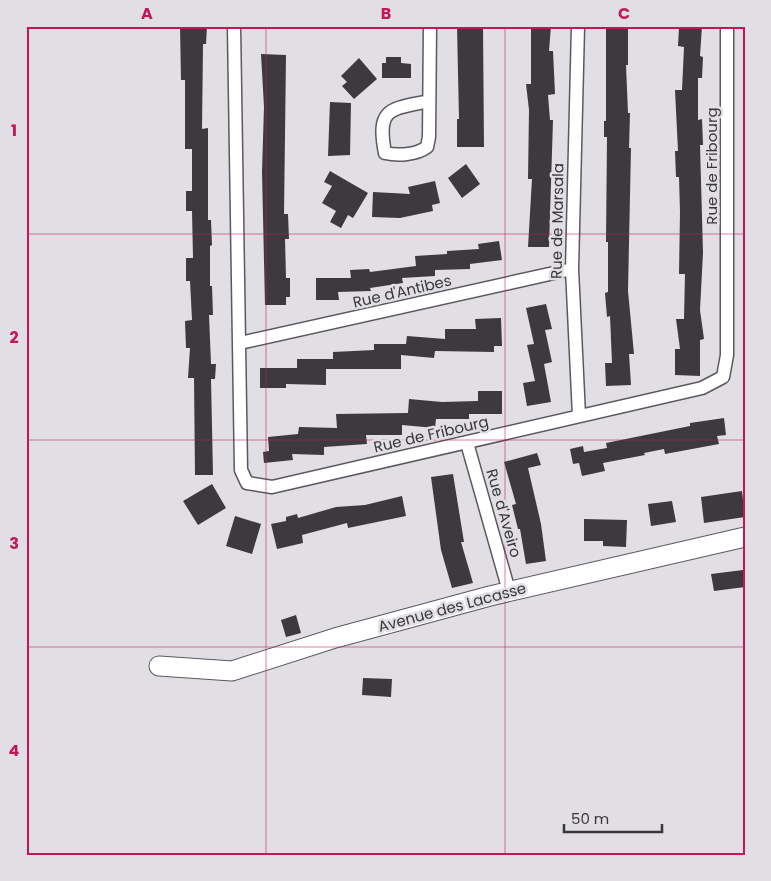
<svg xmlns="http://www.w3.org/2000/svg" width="771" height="881" viewBox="0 0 771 881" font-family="Poppins,sans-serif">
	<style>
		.building { fill: #3c3a3e }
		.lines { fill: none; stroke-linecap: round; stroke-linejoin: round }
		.street-casing { stroke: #5b595e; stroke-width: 15 }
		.secondary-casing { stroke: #5b595e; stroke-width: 21 }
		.street { stroke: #fff; stroke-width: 12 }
		.secondary { stroke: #fff; stroke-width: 19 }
		.grid { fill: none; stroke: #c2185b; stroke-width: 1; stroke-opacity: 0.55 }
		.labels { text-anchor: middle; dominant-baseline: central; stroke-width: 5; stroke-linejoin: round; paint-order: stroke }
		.street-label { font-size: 15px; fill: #383739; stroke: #e1dee4 }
		.neatline { fill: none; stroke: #c2185b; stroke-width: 2 }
		.grid-label { font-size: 16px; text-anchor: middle; font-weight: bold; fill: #c2185b }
	</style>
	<rect width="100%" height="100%" fill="#e1dee4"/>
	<!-- building -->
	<path class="building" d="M 180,26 L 207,26 L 206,44 L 203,44 L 202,129 L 208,128 L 208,220 L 211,220 L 212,245 L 210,246 L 210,286 L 212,286 L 213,315 L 209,315 L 211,364 L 216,364 L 215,379 L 211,379 L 213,475 L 195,475 L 194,378 L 188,378 L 190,348 L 186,348 L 185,321 L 192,320 L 190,281 L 186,281 L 186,258 L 193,258 L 192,211 L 186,211 L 186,191 L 192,191 L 192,149 L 185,149 L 185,80 L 181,80 Z
		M 457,26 L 483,26 L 484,147 L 457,147 L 457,119 L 459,119 Z
		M 531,26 L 551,26 L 549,51 L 553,51 L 555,94 L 548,95 L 550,120 L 553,120 L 549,247 L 528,247 L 532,179 L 528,179 L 529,110 L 526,84 L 531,84 Z
		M 606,26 L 628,26 L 628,65 L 626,65 L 628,113 L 630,113 L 629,148 L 631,148 L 628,291 L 634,354 L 629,354 L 631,385 L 606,386 L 605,363 L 612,363 L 610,316 L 607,317 L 605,293 L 608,292 L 608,242 L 606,242 L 607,137 L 604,137 L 604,121 L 606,121 Z
		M 691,26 L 702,26 L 700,56 L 703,57 L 702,78 L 698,78 L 698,120 L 702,119 L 703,145 L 700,145 L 703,253 L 700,310 L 704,339 L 700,340 L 700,376 L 675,375 L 675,349 L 680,349 L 676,319 L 684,319 L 685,274 L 679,274 L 680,212 L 679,177 L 676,177 L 675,151 L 678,151 L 675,90 L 682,90 L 684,47 L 678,46 L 679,27 Z
		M 261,54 L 286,55 L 284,214 L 288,214 L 289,239 L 285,239 L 286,278 L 290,278 L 290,297 L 286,297 L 286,305 L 265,305 L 262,172 L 264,107 Z
		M 386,57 L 401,57 L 401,63 L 411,64 L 411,78 L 382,78 L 382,63 L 386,63 Z
		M 359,58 L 377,79 L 354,99 L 342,86 L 347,82 L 341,76 Z
		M 330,102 L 351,103 L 350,155 L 328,156 Z
		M 466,164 L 480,184 L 462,198 L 448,178 Z
		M 330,171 L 368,193 L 353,218 L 348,215 L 341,228 L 330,222 L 336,211 L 322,203 L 332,186 L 324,182 Z
		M 435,181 L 440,203 L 432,205 L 433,211 L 400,218 L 372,217 L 373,192 L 410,194 L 408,187 Z
		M 499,241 L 502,260 L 470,264 L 470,269 L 435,270 L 435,276 L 402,278 L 403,283 L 370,288 L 371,291 L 338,292 L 339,300 L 316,300 L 316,278 L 351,278 L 350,270 L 369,269 L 370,272 L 416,266 L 415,256 L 447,254 L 447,251 L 479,249 L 478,244 Z
		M 546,304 L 552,329 L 545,330 L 552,362 L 544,364 L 551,402 L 527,406 L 523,383 L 535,381 L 527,345 L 534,344 L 526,308 Z
		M 501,318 L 502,346 L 494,346 L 494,352 L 435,351 L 434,358 L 401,355 L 401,369 L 326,369 L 326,385 L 286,384 L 286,388 L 260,388 L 260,368 L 297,368 L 297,359 L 333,359 L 333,352 L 374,350 L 374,344 L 406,344 L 407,336 L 445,339 L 445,329 L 476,329 L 475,319 Z
		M 478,391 L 502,391 L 502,414 L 469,414 L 469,419 L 436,419 L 435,428 L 402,425 L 402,435 L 366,435 L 367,444 L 324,447 L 324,455 L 292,454 L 293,460 L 264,463 L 263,452 L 269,451 L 268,437 L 298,434 L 299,427 L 337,428 L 336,414 L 408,413 L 409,399 L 442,402 L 478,401 Z
		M 724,418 L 726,435 L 717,436 L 719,444 L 665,454 L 664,449 L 644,453 L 645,455 L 603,463 L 605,471 L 582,476 L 579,463 L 573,464 L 570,449 L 583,446 L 584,452 L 607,448 L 606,443 L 690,426 L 690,423 Z
		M 537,453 L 541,465 L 528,468 L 541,524 L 546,561 L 526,564 L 520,529 L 518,529 L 512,505 L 516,504 L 504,462 Z
		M 453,474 L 464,542 L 461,542 L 473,583 L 452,588 L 441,550 L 431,477 Z
		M 212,484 L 226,508 L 198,525 L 183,501 Z
		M 742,491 L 745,517 L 704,523 L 701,497 Z
		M 402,496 L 406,516 L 348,528 L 347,523 L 302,535 L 303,543 L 277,549 L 271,524 L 286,521 L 286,517 L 297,514 L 298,518 L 336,507 L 365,505 Z
		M 672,501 L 676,522 L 651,526 L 648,504 Z
		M 235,516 L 261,524 L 252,554 L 226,546 Z
		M 584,519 L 627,520 L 626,547 L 603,546 L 603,541 L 584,541 Z
		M 743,570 L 745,587 L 714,591 L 711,574 Z
		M 296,615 L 301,633 L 286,637 L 281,620 Z
		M 363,678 L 392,679 L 391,697 L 362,695 Z"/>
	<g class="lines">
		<defs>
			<path id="street" d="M 234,26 L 241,470 L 247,483 L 272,487 L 702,388 L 723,377 L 727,355 L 727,26
				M 578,26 L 572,269 L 579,416
				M 429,101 C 391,109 376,107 385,153 C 398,156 416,155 427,147 L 429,137 L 430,26
				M 240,343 L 572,269
				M 467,443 L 509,591"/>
			<path id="secondary" d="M 159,666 L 232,671 L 335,638 L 490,596 L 745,537"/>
		</defs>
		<!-- street casing -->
		<use href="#street" class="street-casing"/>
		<!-- secondary casing -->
		<use href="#secondary" class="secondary-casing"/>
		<!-- street -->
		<use href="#street" class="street"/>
		<!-- secondary -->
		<use href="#secondary" class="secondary"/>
	</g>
	<!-- grid -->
	<path class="grid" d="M 266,26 L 266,855M 505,26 L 505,855M 26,234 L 745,234M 26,440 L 745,440M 26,647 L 745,647"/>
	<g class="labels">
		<!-- street labels -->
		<g class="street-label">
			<text transform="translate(711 166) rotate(-90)">Rue de Fribourg</text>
			<text transform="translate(557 221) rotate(-89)">Rue de Marsala</text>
			<text transform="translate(402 291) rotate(-13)">Rue d'Antibes</text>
			<text transform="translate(431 434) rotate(-13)">Rue de Fribourg</text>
			<text transform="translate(504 513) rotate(74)">Rue d'Aveiro</text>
			<text transform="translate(452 607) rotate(-15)">Avenue des Lacasse</text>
		</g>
	</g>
	<!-- border -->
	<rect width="771" height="881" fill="none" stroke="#e1dee4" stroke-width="55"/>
	<!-- scale -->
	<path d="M564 824v8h98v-8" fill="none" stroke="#383739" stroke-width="2.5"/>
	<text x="571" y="824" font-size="15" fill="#383739" stroke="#e1dee4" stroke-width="4" paint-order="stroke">50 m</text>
	<rect x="28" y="28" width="716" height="826" class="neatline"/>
	<g class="grid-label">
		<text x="147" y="19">A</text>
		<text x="386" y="19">B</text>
		<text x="624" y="19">C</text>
		<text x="14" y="136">1</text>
		<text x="14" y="343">2</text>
		<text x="14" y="549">3</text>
		<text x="14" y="756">4</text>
	</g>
</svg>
